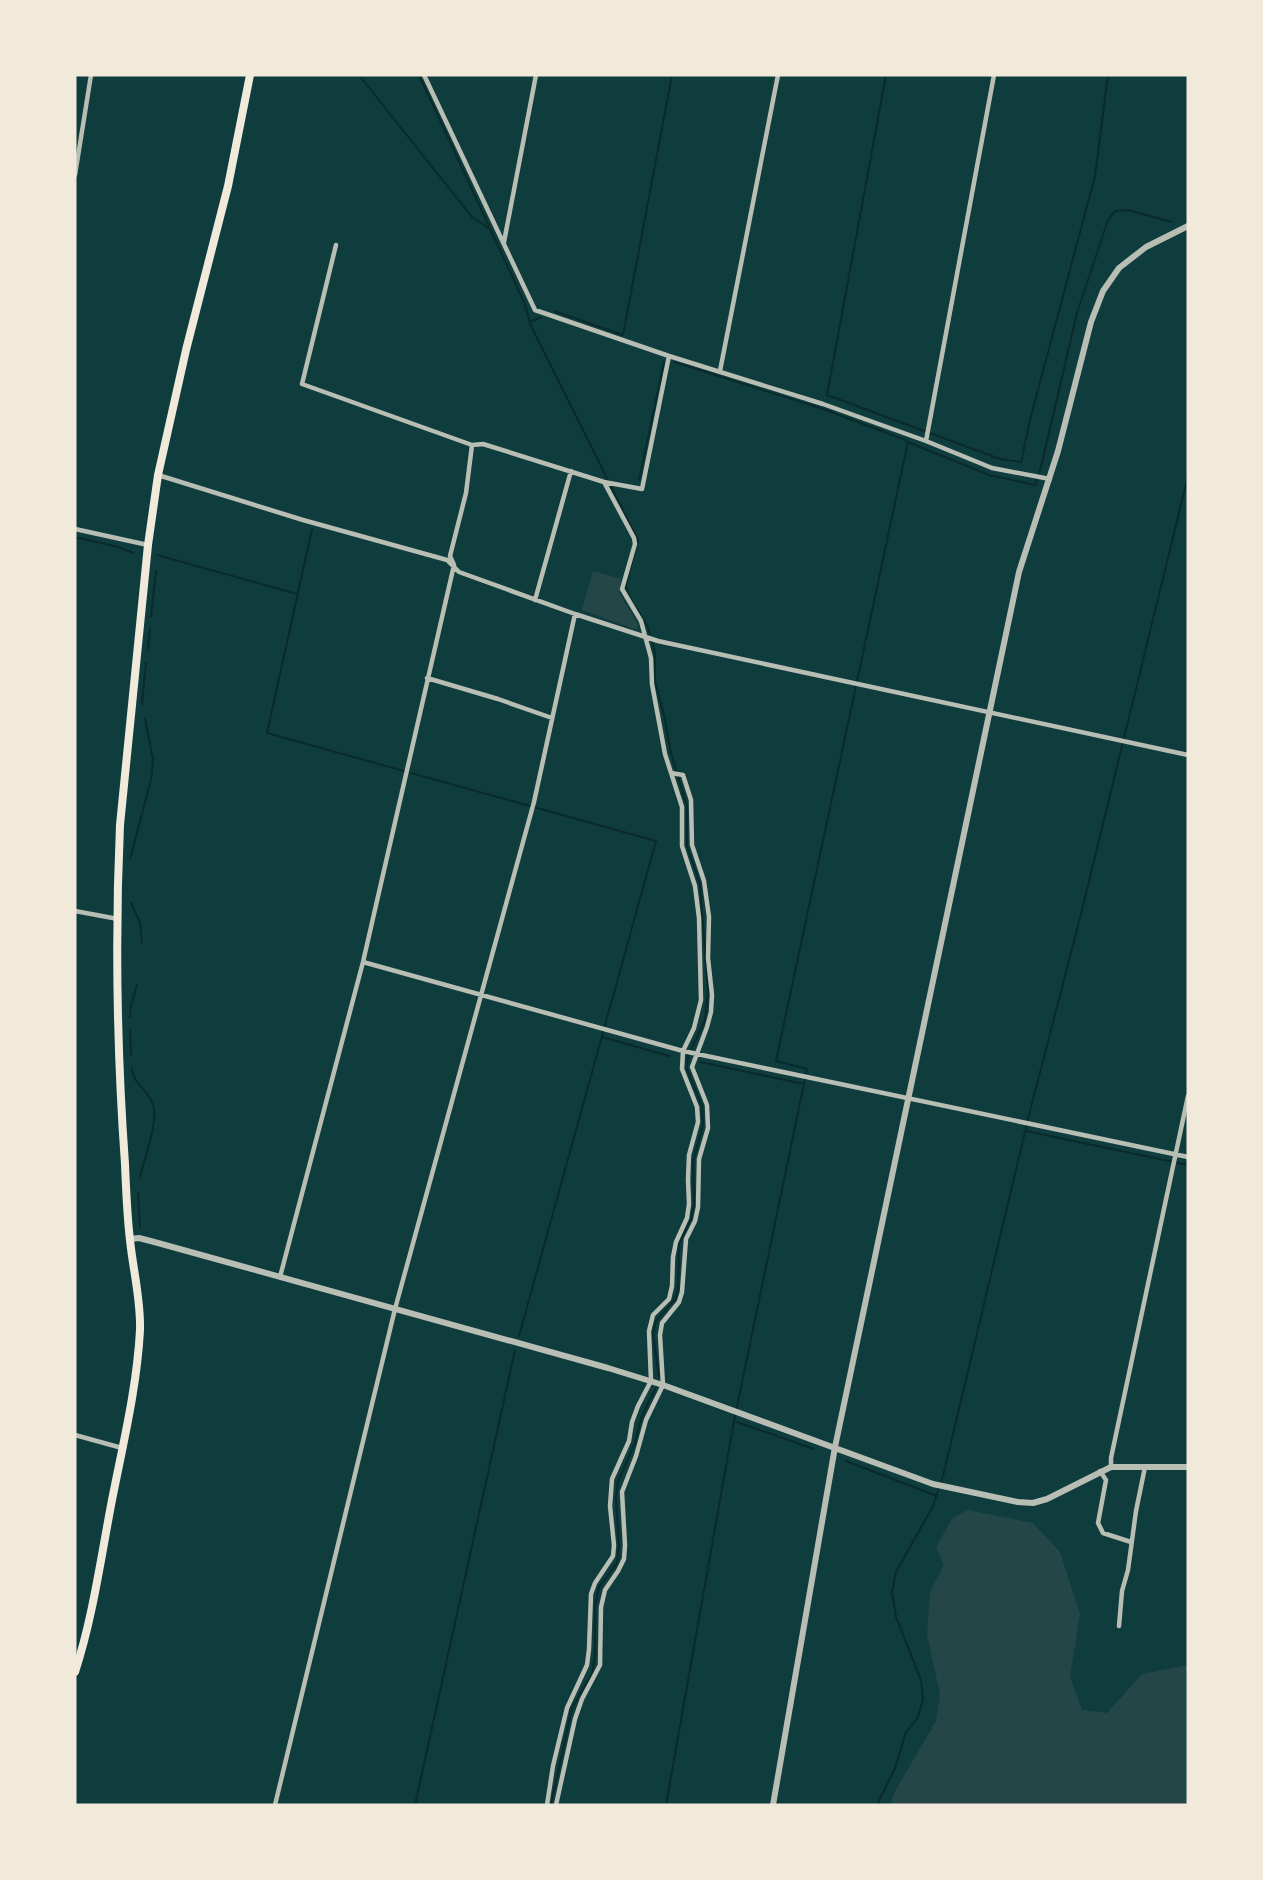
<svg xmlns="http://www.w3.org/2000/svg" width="1263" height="1880" viewBox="0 0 1263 1880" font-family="Jost,sans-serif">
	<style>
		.green { fill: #244646 }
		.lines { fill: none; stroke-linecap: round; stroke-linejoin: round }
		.stream { stroke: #0a2a2b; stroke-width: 2 }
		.minor { stroke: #b8beb3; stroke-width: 4.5 }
		.tertiary { stroke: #b8beb3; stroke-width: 6 }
		.trunk { stroke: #f1e9da; stroke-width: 8 }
	</style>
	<rect width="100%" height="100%" fill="#0f3d3e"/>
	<!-- green -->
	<path class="green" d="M 593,571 L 621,579 L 619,593 L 638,624 L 637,630 L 582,610 Z
		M 967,1510 L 1033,1523 L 1060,1552 L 1080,1614 L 1070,1677 L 1082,1710 L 1107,1713 L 1142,1674 L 1188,1665 L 1188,1805 L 891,1805 L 893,1795 L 936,1721 L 940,1694 L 927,1635 L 930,1592 L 944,1565 L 936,1547 L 952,1519 Z"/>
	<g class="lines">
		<!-- stream -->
		<path class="stream" d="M 359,75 L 472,217 L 490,229
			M 419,75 L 524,302 L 531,326 L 638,540 L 626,585 L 629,596 L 648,627 L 655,653 L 655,681 L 664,715 L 671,753 L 687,806 L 687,846 L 700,884 L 708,992 L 705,1020 L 688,1056 L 687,1069 L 702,1106 L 703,1125 L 693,1161 L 694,1206 L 691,1219 L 679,1244 L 678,1290 L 675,1299 L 656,1321 L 653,1334 L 659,1377
			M 886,75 L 827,395 L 1000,459 L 1021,462 L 1030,420 L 1095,176 L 1108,75
			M 554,311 L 623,335 L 672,75
			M 530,322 L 541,317
			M 674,362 L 823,409 L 903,439 L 908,442
			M 639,480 L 664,362
			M 312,529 L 267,733 L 656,841 L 519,1336
			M 75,537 L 118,547 L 133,553
			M 157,555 L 297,594
			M 151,617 L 156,571
			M 148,650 L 150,629
			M 142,704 L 146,663
			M 130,859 L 151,780 L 153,760 L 145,718
			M 131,903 L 140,923 L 142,943
			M 130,1017 L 131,1005 L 137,985
			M 130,1030 L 131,1055
			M 602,1037 L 669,1056
			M 700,1062 L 804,1084
			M 132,1068 C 132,1083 148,1090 153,1104 C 159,1121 144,1159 140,1178
			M 1026,1131 L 1188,1165
			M 138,1193 L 140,1227
			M 814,1449 L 734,1421 L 807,1069 L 776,1061 L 908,442 L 989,475 L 1035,485 L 1041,467 L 1077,313 L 1108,220 L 1115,211 L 1128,210 L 1172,222
			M 846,1461 L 937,1496
			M 415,1805 L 515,1350
			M 551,1805 L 572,1708 L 592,1674 L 595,1656 L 595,1607 L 599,1587 L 617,1563 L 619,1547 L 616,1498 L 618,1482 L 635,1443 L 641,1418 L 655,1389
			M 666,1805 L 734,1421
			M 877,1805 L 895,1768 L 906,1732 L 918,1717 L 923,1699 L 921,1680 L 896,1617 L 892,1592 L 896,1572 L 933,1506 L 943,1476 L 1030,1111 L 1080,918 L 1188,476"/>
		<!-- minor -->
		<path class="minor" d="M 424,75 L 535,310 L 669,356 L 823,404 L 926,441 L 992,468 L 1050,479
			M 75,175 L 91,75
			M 504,242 L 536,75
			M 336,245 L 302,384 L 472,445 L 483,444 L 604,482 L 642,489 L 669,356
			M 720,371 L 778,75
			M 926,441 L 994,75
			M 158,475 L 303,520 L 447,560 L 459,572 L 575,614 L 658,641 L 1188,755
			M 75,529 L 148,545
			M 535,600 L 571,471
			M 427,678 L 498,699 L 552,718
			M 75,911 L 118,919
			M 363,962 L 683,1051 L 1188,1157
			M 280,1277 L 363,962 L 454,565 L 450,556 L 466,493 L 472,445
			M 75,1435 L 122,1448
			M 1111,1467 L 1111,1458 L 1188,1096
			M 1100,1471 L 1106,1480 L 1098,1523 L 1103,1533 L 1131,1542
			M 1119,1626 L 1122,1591 L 1128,1570 L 1136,1511 L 1145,1467
			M 275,1805 L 395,1309 L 534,802 L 575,614
			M 547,1805 L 553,1766 L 567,1708 L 587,1665 L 589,1649 L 591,1594 L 595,1583 L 613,1556 L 614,1545 L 610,1506 L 612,1479 L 629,1441 L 632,1422 L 638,1406 L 651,1381 L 649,1331 L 653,1315 L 669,1299 L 672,1286 L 673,1257 L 676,1242 L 687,1218 L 689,1204 L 688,1180 L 689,1155 L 698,1122 L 697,1107 L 682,1069 L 683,1051 L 694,1028 L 701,1000 L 699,918 L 695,886 L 682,846 L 682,807 L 665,754 L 652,684 L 651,658 L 641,621 L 622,589 L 635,544 L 634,538 L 604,482
			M 556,1805 L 575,1719 L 582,1699 L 600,1665 L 601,1607 L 605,1590 L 618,1571 L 624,1559 L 625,1545 L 622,1492 L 636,1456 L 646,1420 L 663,1385 L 660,1335 L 662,1323 L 679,1302 L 682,1292 L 686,1239 L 695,1221 L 698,1207 L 699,1159 L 708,1128 L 707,1105 L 692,1067 L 707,1027 L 711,1012 L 712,995 L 708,958 L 709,917 L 704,881 L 692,845 L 691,800 L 683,775 L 671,773"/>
		<!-- tertiary -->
		<path class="tertiary" d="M 130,1239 L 139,1238 L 158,1243 L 608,1368 L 663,1385 L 933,1484 L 1018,1502 L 1033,1503 L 1047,1499 L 1111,1467 L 1188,1467
			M 773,1805 L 835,1447 L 1019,572 L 1058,451 L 1091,322 L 1103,291 L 1119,268 L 1146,247 L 1188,226"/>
		<!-- trunk -->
		<path class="trunk" d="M 75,1672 C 93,1617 101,1557 112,1500 C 123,1444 137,1387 140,1330 C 141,1300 133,1270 130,1240 C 127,1215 126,1189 125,1164 C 117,1052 115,936 120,825 L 148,545 L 158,475 L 186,350 L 228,186 L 250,75"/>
	</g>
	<!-- border -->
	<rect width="1263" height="1880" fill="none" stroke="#f1e9da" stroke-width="153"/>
</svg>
